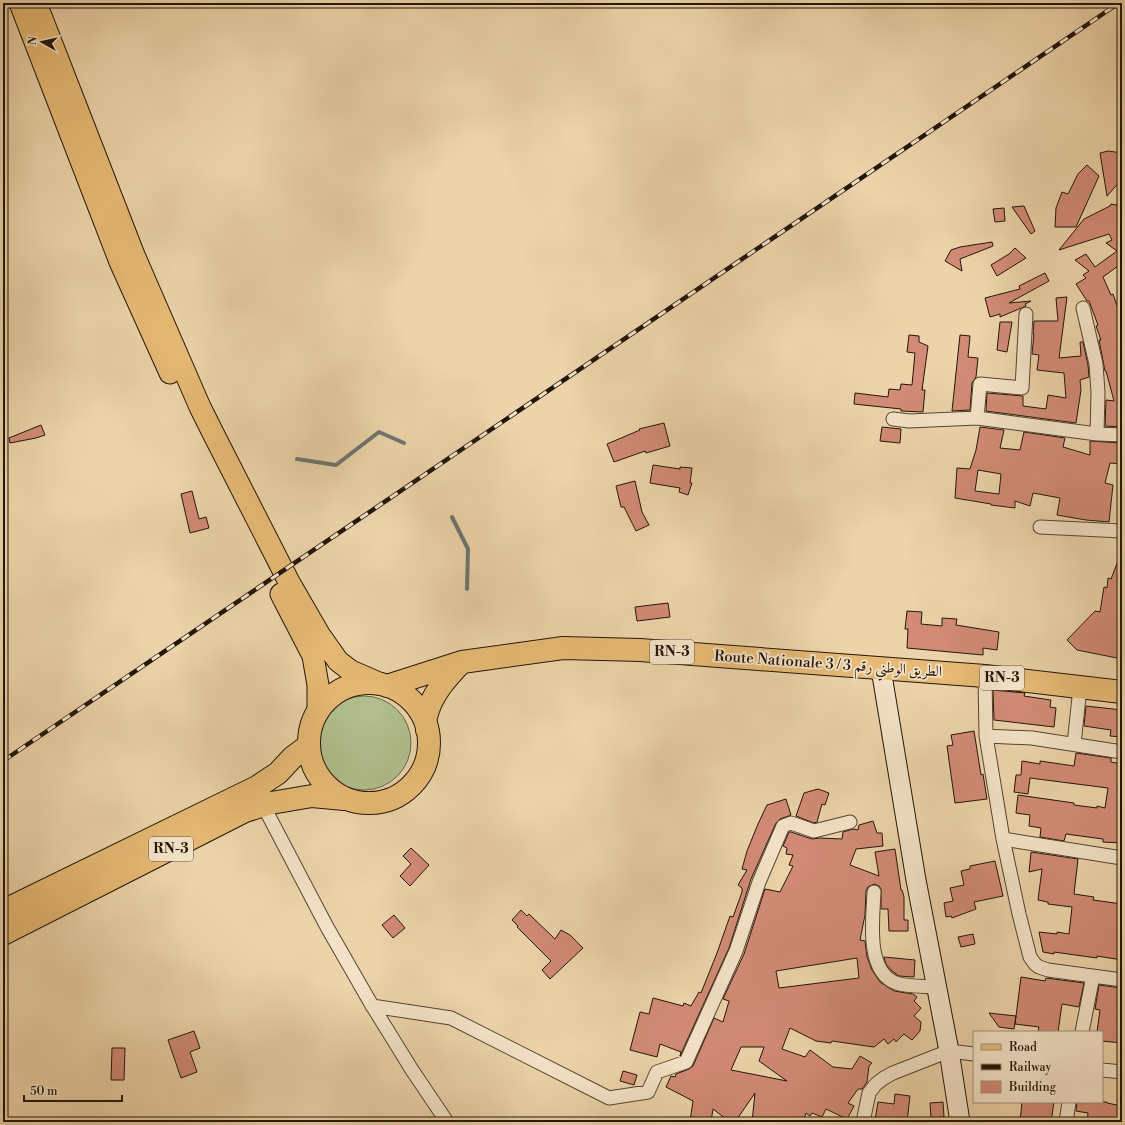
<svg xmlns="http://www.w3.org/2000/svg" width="1125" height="1125" viewBox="0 0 1125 1125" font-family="'Libre Bodoni',Amiri,serif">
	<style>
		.green { fill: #b1be8d; stroke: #6a6a4a }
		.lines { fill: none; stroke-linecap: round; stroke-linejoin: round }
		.stream { stroke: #6d756f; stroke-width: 4 }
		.building { fill: #d28b76; stroke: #231507; fill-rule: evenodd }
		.minor-casing { stroke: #554430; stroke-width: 15 }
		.secondary-casing { stroke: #231507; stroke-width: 21 }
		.primary-casing { stroke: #231507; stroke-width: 23 }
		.trunk-casing { stroke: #231507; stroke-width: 24 }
		.minor { stroke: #f3e2c7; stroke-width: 13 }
		.secondary { stroke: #f3e2c7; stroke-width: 19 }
		.primary { stroke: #e6ba74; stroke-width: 21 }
		.trunk { stroke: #e6ba74; stroke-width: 22 }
		.rail-casing { stroke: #231507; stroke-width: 4.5 }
		.rail { stroke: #f3e2c7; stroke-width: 3; stroke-dasharray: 9; stroke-linecap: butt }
		.labels { text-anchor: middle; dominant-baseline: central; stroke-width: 3.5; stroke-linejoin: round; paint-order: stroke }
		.shield { fill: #f3e2c7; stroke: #615241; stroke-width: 1 }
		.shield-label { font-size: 14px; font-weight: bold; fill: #231507 }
		.street-label { font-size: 15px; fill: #231507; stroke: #f3e2c7 }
	</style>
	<rect width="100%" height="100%" fill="#ecd3a9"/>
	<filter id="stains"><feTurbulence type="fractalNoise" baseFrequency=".005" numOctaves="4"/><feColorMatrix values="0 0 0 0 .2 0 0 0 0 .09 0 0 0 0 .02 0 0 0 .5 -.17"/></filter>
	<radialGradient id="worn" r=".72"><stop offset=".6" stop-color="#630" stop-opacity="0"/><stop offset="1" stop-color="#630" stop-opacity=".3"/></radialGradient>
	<!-- green -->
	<path class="green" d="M317 743a47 47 0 1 1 94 0a47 47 0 1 1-94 0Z"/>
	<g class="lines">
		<!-- stream -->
		<path class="stream" d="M 297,459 L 336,465 L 379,432 L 404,443
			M 452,517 L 468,549 L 467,589"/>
	</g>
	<!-- building -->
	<path class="building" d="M 1108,151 L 1122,153 L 1122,179 L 1107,196 L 1100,153 Z
		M 1087,165 L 1099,176 L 1076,227 L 1055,227 L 1056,208 L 1062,192 L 1068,194 L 1078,174 Z
		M 1111,204 L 1122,206 L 1120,228 L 1122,229 L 1122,263 L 1103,277 L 1111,295 L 1113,294 L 1122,320 L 1122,427 L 1105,426 L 1106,400 L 1114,401 L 1106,371 L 1105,371 L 1099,340 L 1101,340 L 1096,326 L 1098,325 L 1089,301 L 1087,301 L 1076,284 L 1086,278 L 1083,275 L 1089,271 L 1075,260 L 1086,254 L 1095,267 L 1117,251 L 1106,243 L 1112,240 L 1109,234 L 1059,250 L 1084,219 L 1110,206 Z
		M 1024,206 L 1035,231 L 1031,234 L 1012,207 Z
		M 1004,208 L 1005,221 L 995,222 L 993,209 Z
		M 992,242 L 993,246 L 960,259 L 962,271 L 945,261 L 951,250 L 960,247 Z
		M 1015,248 L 1026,258 L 997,276 L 991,265 L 1009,254 Z
		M 1045,273 L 1049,281 L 1009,303 L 1031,301 L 1025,304 L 1026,306 L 1000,317 L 1000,314 L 990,317 L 985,298 L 1020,289 L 1019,286 Z
		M 1067,297 L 1059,358 L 1081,356 L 1080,342 L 1083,342 L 1088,365 L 1089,377 L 1080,380 L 1081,390 L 1076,423 L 986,411 L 987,393 L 1023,396 L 1023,406 L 1046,409 L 1048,395 L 1066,398 L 1064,373 L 1037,370 L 1039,355 L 1032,354 L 1034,334 L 1033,334 L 1034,321 L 1058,321 L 1056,298 Z
		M 1000,322 L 1012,322 L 1007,352 L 997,350 Z
		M 909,335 L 919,336 L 919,342 L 928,346 L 922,390 L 925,390 L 923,412 L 901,411 L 901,409 L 854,404 L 855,393 L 888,397 L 889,389 L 900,390 L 901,384 L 912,385 L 915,353 L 907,352 Z
		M 960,335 L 970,336 L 968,357 L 978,358 L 976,377 L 972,383 L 970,410 L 952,411 Z
		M 664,423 L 670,446 L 646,453 L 645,451 L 614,462 L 607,444 L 640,430 L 639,429 Z
		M 41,425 L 45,435 L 36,438 L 10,443 L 9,438 Z
		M 882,427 L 901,429 L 900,443 L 880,441 Z
		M 980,427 L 1004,430 L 1000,448 L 1020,450 L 1024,432 L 1065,438 L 1063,447 L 1090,455 L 1090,441 L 1122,443 L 1122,464 L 1110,463 L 1105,483 L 1113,485 L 1109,522 L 1086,520 L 1057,515 L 1060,498 L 1033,493 L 1030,506 L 1015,501 L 1015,508 L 991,505 L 991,504 L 955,498 L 957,468 L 970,469 L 976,450 ZM 978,470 L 1001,474 L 999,494 L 975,491 Z
		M 653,465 L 680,469 L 680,467 L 692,468 L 690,483 L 692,483 L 688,495 L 679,492 L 680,488 L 650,483 Z
		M 635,481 L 642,512 L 649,525 L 636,531 L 624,507 L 621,507 L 616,486 Z
		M 192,491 L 199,519 L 206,517 L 209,528 L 190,533 L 181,494 Z
		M 1121,553 L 1122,659 L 1077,650 L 1067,640 L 1095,611 L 1100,612 L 1104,587 L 1107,588 L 1108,578 L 1111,579 Z
		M 668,603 L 670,617 L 637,621 L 635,607 Z
		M 907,611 L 922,612 L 921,624 L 942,626 L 942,618 L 957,619 L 956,625 L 999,632 L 997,650 L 983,648 L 983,655 L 907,648 L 908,629 L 905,629 Z
		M 993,690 L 1025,693 L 1024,696 L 1051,700 L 1050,707 L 1056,708 L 1054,727 L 994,720 Z
		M 1086,706 L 1122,710 L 1122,737 L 1110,736 L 1111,730 L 1084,726 Z
		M 974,731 L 981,775 L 983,774 L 987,799 L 955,803 L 947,746 L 953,745 L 951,735 Z
		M 1076,753 L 1111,758 L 1111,762 L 1122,764 L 1122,843 L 1103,842 L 1103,839 L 1066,834 L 1064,841 L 1040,837 L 1041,828 L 1029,826 L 1030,815 L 1016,813 L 1018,795 L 1074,803 L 1074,805 L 1097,808 L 1097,806 L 1105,808 L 1108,788 L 1030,778 L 1028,794 L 1014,792 L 1016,775 L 1021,775 L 1022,761 L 1040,764 L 1040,761 L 1074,766 Z
		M 818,789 L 829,793 L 825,805 L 822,804 L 817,822 L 814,823 L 796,816 L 804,793 Z
		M 786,799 L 791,815 L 780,819 L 776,823 L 751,879 L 729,948 L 680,1056 L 681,1052 L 660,1044 L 657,1057 L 630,1050 L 640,1012 L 649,1014 L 653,998 L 683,1006 L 684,1003 L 691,1006 L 699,992 L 701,993 L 717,953 L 730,916 L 733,917 L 742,892 L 742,888 L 738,885 L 747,870 L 742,869 L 747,851 L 758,824 L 767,805 Z
		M 873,821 L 877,833 L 882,833 L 883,846 L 856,849 L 850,865 L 879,876 L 875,852 L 895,849 L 901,890 L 902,890 L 904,897 L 904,920 L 908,920 L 908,931 L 889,931 L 888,909 L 881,909 L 881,889 L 879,886 L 874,884 L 868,887 L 866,891 L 865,915 L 860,940 L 865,941 L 867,957 L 872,970 L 880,982 L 894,991 L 913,994 L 917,997 L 914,1001 L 921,1008 L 914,1016 L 921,1022 L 920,1031 L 912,1040 L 904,1034 L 896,1042 L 894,1039 L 888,1044 L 884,1039 L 874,1047 L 832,1041 L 831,1043 L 816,1041 L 790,1028 L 782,1049 L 805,1057 L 810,1050 L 833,1067 L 852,1069 L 860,1056 L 872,1063 L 869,1066 L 867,1082 L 862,1089 L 858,1089 L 848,1103 L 854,1106 L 847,1119 L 826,1109 L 822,1117 L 812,1113 L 810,1116 L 806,1113 L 803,1122 L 752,1122 L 755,1093 L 735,1122 L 730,1122 L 713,1109 L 711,1122 L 690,1121 L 693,1101 L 666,1087 L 671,1076 L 675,1077 L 676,1074 L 689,1069 L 693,1066 L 714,1018 L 723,1022 L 729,1001 L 723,999 L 744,954 L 765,889 L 780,892 L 793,866 L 789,865 L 793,855 L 786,854 L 787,848 L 783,846 L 789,832 L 791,832 L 812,839 L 820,838 L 842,839 L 843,832 L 853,829 L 858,830 L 859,825 ZM 857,958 L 859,978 L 779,988 L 776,971 ZM 741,1047 L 764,1047 L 759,1061 L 787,1081 L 731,1070 Z
		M 411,848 L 429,865 L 410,886 L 400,876 L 411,864 L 403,856 Z
		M 1031,852 L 1078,859 L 1074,894 L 1094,897 L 1093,900 L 1122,904 L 1122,960 L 1097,956 L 1097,958 L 1054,952 L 1054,954 L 1043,952 L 1039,932 L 1057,934 L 1057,932 L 1069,934 L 1072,907 L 1048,904 L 1048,902 L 1038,900 L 1042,869 L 1029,872 Z
		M 995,861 L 1003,896 L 974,902 L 976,909 L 952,918 L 951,916 L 946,917 L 944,903 L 953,901 L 950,888 L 964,885 L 961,871 L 970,869 L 970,866 Z
		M 521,910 L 527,916 L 529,914 L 555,939 L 561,930 L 570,935 L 583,948 L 550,979 L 542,970 L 551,961 L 517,927 L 518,926 L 512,920 Z
		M 394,915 L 405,928 L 393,938 L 382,925 Z
		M 973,934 L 975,944 L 961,947 L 958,937 Z
		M 884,957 L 915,960 L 914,977 L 899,976 L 892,971 L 886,964 Z
		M 1021,977 L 1045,981 L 1046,978 L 1084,983 L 1079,1007 L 1062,1004 L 1058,1032 L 1038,1032 L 1039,1027 L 1015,1024 Z
		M 1099,985 L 1122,988 L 1122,1043 L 1102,1041 L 1102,1032 L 1097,1032 L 1100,1010 L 1095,1009 Z
		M 989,1013 L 1016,1016 L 1014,1029 L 999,1027 Z
		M 194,1031 L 200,1048 L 190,1052 L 197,1072 L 181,1078 L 168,1040 Z
		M 112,1048 L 125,1048 L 124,1080 L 111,1080 Z
		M 623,1071 L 637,1075 L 634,1085 L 620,1081 Z
		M 895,1094 L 910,1096 L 907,1122 L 890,1120 L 889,1122 L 875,1120 L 878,1102 L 894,1104 Z
		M 943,1102 L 944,1117 L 931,1118 L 930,1103 Z
		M 1022,1102 L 1054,1102 L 1051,1122 L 1020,1122 Z
		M 1077,1102 L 1107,1102 L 1107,1103 L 1122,1106 L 1122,1122 L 1087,1122 L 1088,1113 L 1076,1111 Z"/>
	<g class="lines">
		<defs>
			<path id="minor" d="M 1083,308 L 1096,364 L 1098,392 L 1097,434
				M 977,418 L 980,384 L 1022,388 L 1026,314
				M 893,419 L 909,421 L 977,418 L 1097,434 L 1122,435
				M 1040,527 L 1122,531
				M 985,676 L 986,736 L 1003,839 L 1019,914 L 1030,957 L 1035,964 L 1039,967 L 1048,970 L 1122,980
				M 986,736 L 1032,738 L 1122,752
				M 1074,744 L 1080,688
				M 263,805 L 327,927 L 370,1002 L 412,1070 L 447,1122
				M 1003,839 L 1122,858
				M 874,892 C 873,918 865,971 896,983 C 908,987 923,986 936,987
				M 372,1006 L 451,1018 L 609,1098 L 648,1092 L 657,1072 L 686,1062 L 736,951 L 759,882 L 783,826 L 791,823 L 814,831 L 850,822
				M 1082,1032 L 1093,976
				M 1102,1070 L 1122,1072
				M 863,1122 L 869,1093 L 876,1084 L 884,1078 L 893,1073 L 949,1051 L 974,1054
				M 1066,1122 L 1069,1102"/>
			<path id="secondary" d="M 881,669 L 916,880 L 949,1051 L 960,1122"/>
			<path id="primary" d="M 20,3 L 120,262 L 170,373
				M 36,3 L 134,255 L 200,407 L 214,435 L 289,582 L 319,634 L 338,661 L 351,671 L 381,684
				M 281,594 L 313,656 L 318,685 L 318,712"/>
			<path id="trunk" d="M309 743a60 60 0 1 1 120 0a60 60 0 1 1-120 0Z
				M 387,686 L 462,662 L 563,648 L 640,650 L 985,676 L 1122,692
				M 427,730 C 427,726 425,721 426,717 C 431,695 447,677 462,662
				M 3,911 L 257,787 L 278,773 L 293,757 L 309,745
				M 3,934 L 245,811 L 271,803 L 312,796 L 344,799"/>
		</defs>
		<!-- minor casing -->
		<use href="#minor" class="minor-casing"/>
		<!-- secondary casing -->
		<use href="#secondary" class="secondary-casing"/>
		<!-- primary casing -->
		<use href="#primary" class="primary-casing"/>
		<!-- trunk casing -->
		<use href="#trunk" class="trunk-casing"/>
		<!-- minor -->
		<use href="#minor" class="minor"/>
		<!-- secondary -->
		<use href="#secondary" class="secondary"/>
		<!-- primary -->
		<use href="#primary" class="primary"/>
		<!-- trunk -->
		<use href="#trunk" class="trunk"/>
		<defs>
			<path id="rail" d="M 3,761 L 1119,3"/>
		</defs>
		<!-- rail casing -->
		<use href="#rail" class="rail-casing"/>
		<!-- rail -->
		<use href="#rail" class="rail"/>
	</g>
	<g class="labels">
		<!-- shield labels -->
		<g class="shield">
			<rect x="650" y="640" width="44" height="24" rx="3"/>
			<rect x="980" y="666" width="44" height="24" rx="3"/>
			<rect x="149" y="837" width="44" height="24" rx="3"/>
		</g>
		<g class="shield-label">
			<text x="672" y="652">RN-3</text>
			<text x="1002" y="678">RN-3</text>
			<text x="171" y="849">RN-3</text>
		</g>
		<!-- street labels -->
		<g class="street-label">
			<text transform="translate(828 664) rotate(4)">Route Nationale 3 / الطريق الوطني رقم 3</text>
		</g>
	</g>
	<!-- margin -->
	<rect width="1125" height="1125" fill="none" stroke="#ecd3a9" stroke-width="16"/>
	<rect x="4" y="4" width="1117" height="1117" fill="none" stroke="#231507" stroke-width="2"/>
	<rect x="8" y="8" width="1109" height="1109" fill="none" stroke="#231507"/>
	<!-- legend -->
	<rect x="973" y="1031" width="130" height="72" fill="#f3e2c7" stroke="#a0907a"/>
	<rect x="981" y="1044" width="20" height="6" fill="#e6ba74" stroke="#a0907a"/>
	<text x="1009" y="1051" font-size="12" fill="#231507">Road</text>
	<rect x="981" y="1064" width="20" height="6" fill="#231507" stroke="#a0907a"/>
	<text x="1009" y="1071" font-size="12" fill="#231507">Railway</text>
	<rect x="981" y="1081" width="20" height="12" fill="#d28b76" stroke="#a0907a"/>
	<text x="1009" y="1091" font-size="12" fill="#231507">Building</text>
	<!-- north arrow -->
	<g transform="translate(42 42) rotate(278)" stroke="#f3e2c7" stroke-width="3" paint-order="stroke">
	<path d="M0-3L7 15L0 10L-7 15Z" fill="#231507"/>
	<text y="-6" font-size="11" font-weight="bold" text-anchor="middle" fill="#231507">N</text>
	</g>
	<!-- scale -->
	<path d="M24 1095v6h98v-6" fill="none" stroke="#231507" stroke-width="2"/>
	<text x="30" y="1095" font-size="12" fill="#231507" stroke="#f3e2c7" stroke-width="3" paint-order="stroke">50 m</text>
	<rect width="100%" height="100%" filter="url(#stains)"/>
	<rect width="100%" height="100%" fill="url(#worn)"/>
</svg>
